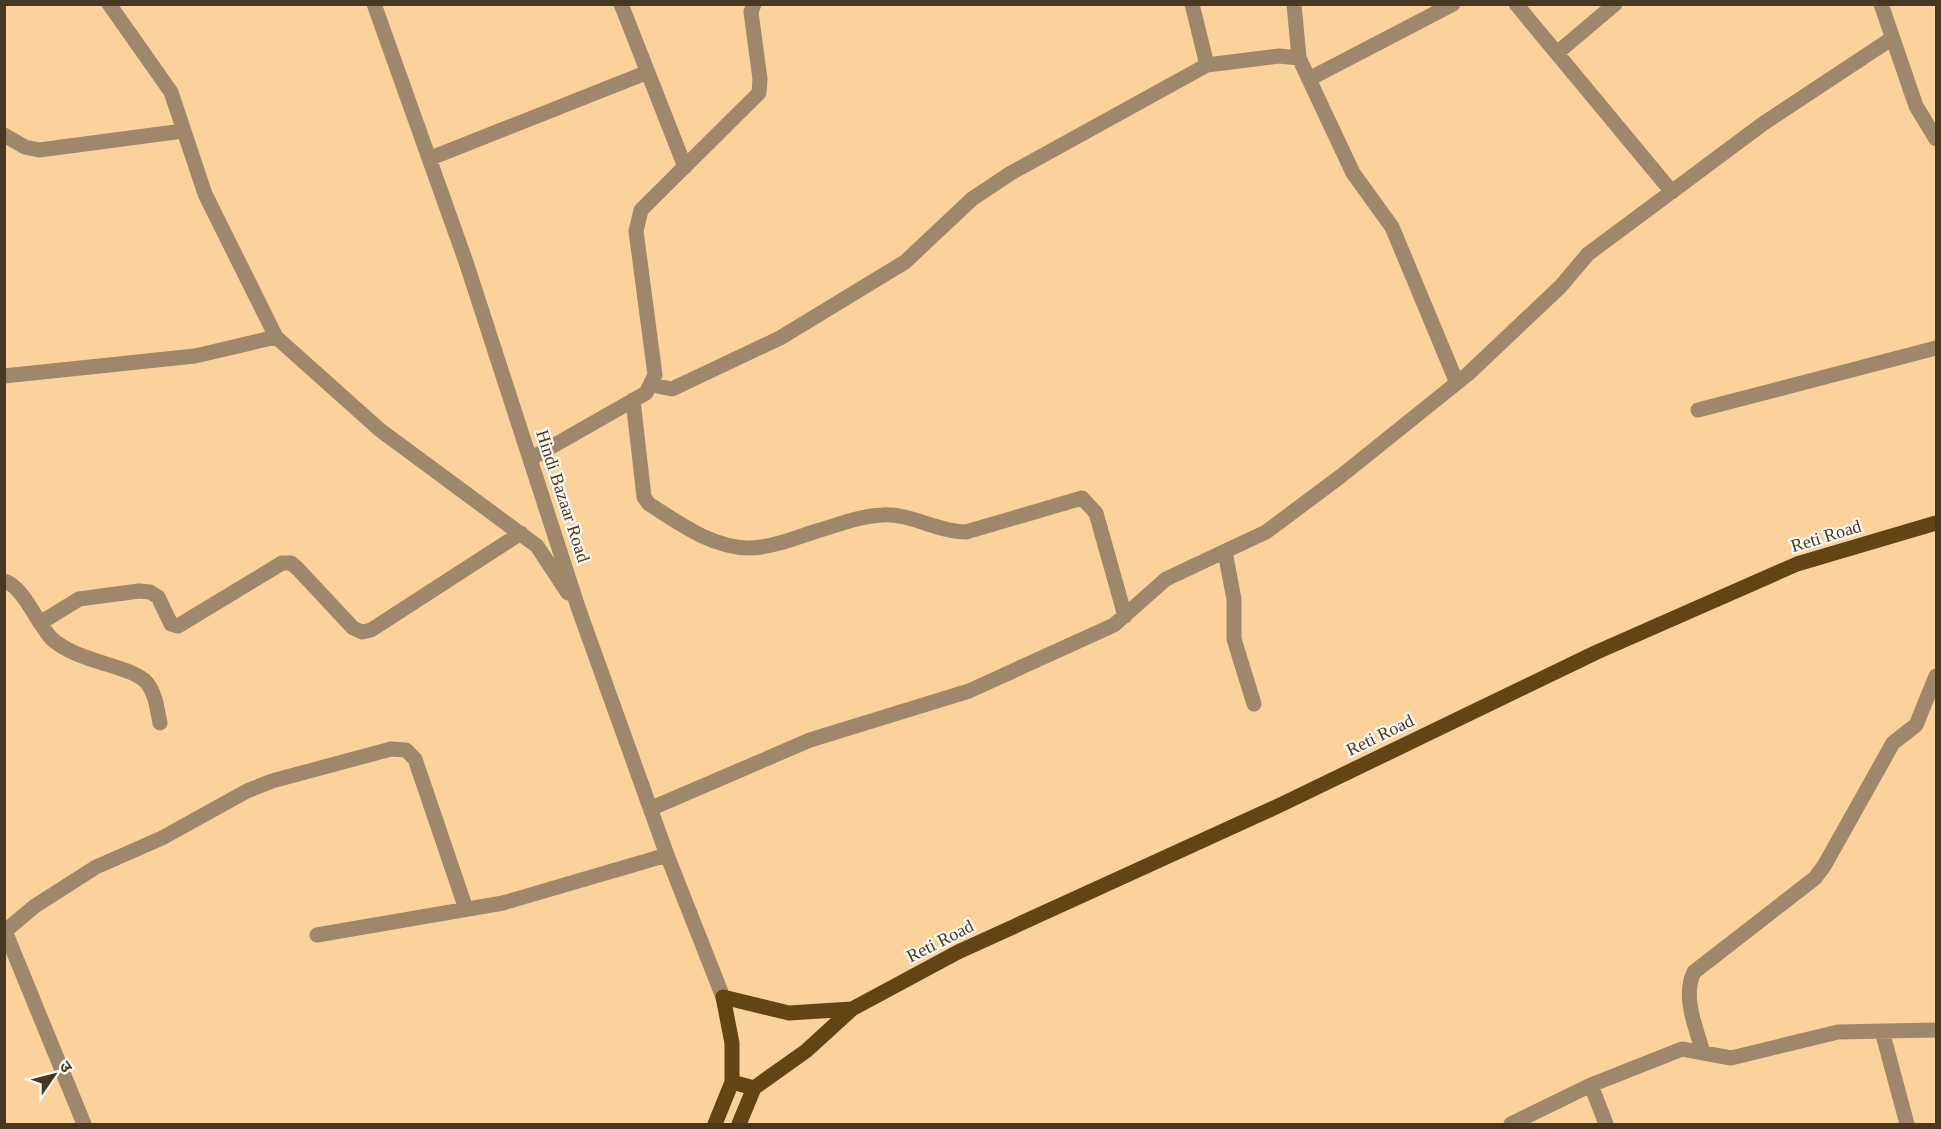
<svg xmlns="http://www.w3.org/2000/svg" width="1941" height="1129" viewBox="0 0 1941 1129" font-family="'Times New Roman','Noto Sans Devanagari',serif">
	<style>
		.lines { fill: none; stroke-linecap: round; stroke-linejoin: round }
		.minor { stroke: #9e876a; stroke-width: 15 }
		.major { stroke: #634415; stroke-width: 15 }
		.labels { text-anchor: middle; dominant-baseline: central; stroke-width: 4.5; stroke-linejoin: round; paint-order: stroke }
		.street-label { font-size: 18px; fill: #483721; stroke: #fffaf5 }
	</style>
	<rect width="100%" height="100%" fill="#fcd29c"/>
	<g class="lines">
		<!-- minor -->
		<path class="minor" d="M 109,4 L 171,92 L 205,194 L 276,337
			M 374,4 L 466,262 L 579,610 L 667,855 L 723,997
			M 621,4 L 685,167
			M 1192,4 L 1207,65 L 1279,56 L 1299,58 L 1353,173 L 1392,227 L 1457,383
			M 1294,4 L 1299,58
			M 1516,4 L 1672,192
			M 1881,4 L 1916,106 L 1936,139
			M 1557,53 L 1615,4
			M 1309,79 L 1453,4
			M 4,135 L 25,147 L 39,150 L 183,131
			M 431,158 L 648,72
			M 4,376 L 195,356 L 276,337 L 380,430 L 537,546 L 568,593
			M 652,385 L 672,389 L 780,338 L 905,262 L 972,199 L 1011,173 L 1207,65
			M 633,400 L 644,497 L 649,504 C 679,523 712,548 749,548 C 772,548 797,537 820,530 C 840,524 860,516 882,515 C 911,513 937,532 966,532 L 1082,498 L 1096,513 L 1125,616
			M 1698,410 L 1936,348
			M 530,459 L 646,393 L 655,375 L 636,231 L 641,210 L 759,93 L 760,79 L 751,12 L 754,4
			M 1225,552 L 1234,599 L 1234,639 L 1254,704
			M 4,581 C 23,586 37,623 51,638 C 77,663 132,665 147,683 C 156,694 157,710 160,723
			M 40,623 L 79,599 L 139,591 L 150,592 L 158,597 L 171,624 L 178,626 L 282,563 L 291,563 L 298,569 L 353,628 L 362,632 L 371,630 L 521,533
			M 652,808 L 810,740 L 969,691 L 1114,625 L 1166,579 L 1266,532 L 1341,476 L 1468,374 L 1561,286 L 1588,254 L 1764,123 L 1891,39
			M 5,931 L 84,1124
			M 4,932 L 35,906 L 96,867 L 162,838 L 247,791 L 272,781 L 391,749 L 406,750 L 415,759 L 466,909
			M 317,935 L 503,903 L 667,855
			M 1882,1031 L 1907,1124
			M 1703,1053 C 1696,1027 1682,997 1694,972 L 1815,878 L 1824,866 L 1893,743 L 1916,725 L 1936,676
			M 1591,1085 L 1606,1124
			M 1511,1124 L 1591,1085 L 1682,1049 L 1731,1058 L 1838,1032 L 1936,1030"/>
		<!-- major -->
		<path class="major" d="M 723,997 L 789,1013 L 852,1009 L 806,1051 L 754,1088 L 732,1082 L 732,1043 Z
			M 852,1009 L 958,952 L 1276,807 L 1597,652 L 1797,564 L 1936,523
			M 715,1124 L 732,1082
			M 739,1124 L 754,1088"/>
	</g>
	<g class="labels">
		<!-- street labels -->
		<g class="street-label">
			<text transform="translate(563 496) rotate(72)">Hindi Bazaar Road</text>
			<text transform="translate(1826 536) rotate(-17)">Reti Road</text>
			<text transform="translate(1380 735) rotate(-26)">Reti Road</text>
			<text transform="translate(940 941) rotate(-27)">Reti Road</text>
		</g>
	</g>
	<!-- border -->
	<rect width="1941" height="1129" fill="none" stroke="#483721" stroke-width="12"/>
	<!-- north arrow -->
	<g transform="translate(54 1075) rotate(55)" stroke="#fffaf5" stroke-width="4.5" paint-order="stroke">
	<path d="M0-4.5L10 22L0 15L-10 22Z" fill="#483721"/>
	<text y="-9" font-size="16" font-weight="bold" text-anchor="middle" fill="#483721">उ</text>
	</g>
</svg>
